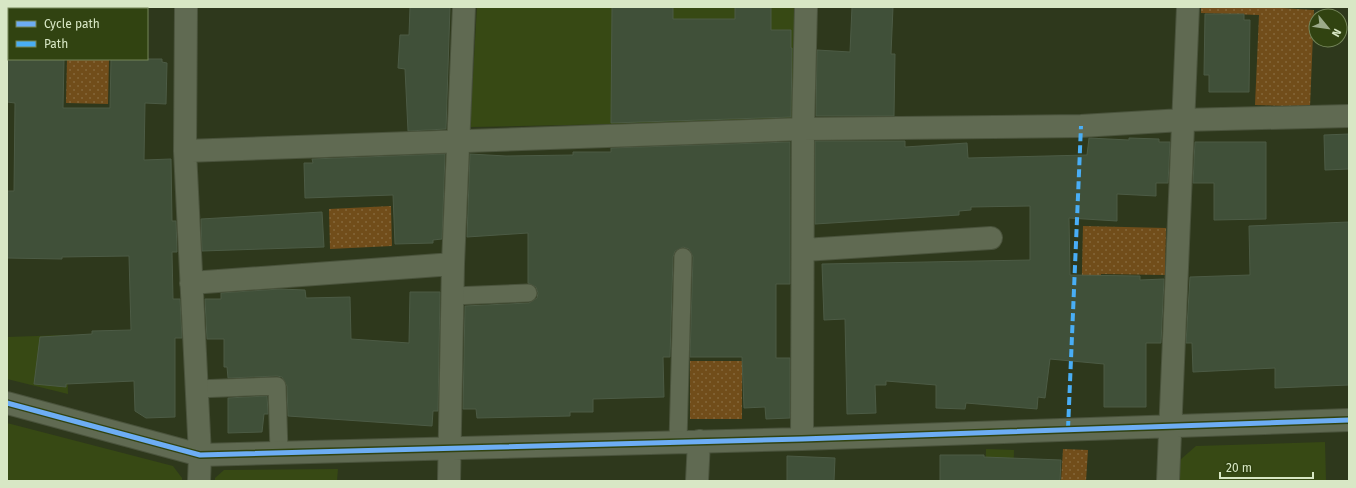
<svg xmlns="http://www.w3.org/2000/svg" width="1356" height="488" viewBox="0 0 1356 488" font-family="'Fira Sans',sans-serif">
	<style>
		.built { fill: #374914 }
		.grass { fill: url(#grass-dots) }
		.building { fill: #405039; stroke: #4c5b45 }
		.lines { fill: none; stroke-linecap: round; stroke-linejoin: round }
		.lane-casing { stroke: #4a533c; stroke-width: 19 }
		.street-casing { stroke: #4a533c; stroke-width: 24 }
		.lane { stroke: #606a52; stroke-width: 17 }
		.street { stroke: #606a52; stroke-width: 22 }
		.quiet { stroke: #49aef6; stroke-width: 4; stroke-dasharray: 8 4; stroke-linecap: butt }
		.cycleway-casing { stroke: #314311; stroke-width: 8 }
		.cycleway { stroke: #6dadf4; stroke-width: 5 }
	</style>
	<defs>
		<pattern id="grass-dots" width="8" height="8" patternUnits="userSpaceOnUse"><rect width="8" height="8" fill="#714d1a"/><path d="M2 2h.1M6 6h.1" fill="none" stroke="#84673a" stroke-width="1.8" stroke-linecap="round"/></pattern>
	</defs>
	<rect width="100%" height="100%" fill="#2e381c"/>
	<!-- built -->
	<path class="built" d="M 477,7 L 798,7 L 798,120 L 470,127 Z
		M 66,335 L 68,394 L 7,379 L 7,337 Z
		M 7,423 L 173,466 L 182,478 L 182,481 L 7,481 Z
		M 1325,442 L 1326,481 L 1179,481 L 1180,460 L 1196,446 Z
		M 986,449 L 1014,450 L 1013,481 L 985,481 Z
		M 338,469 L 337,481 L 215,481 L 215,478 L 224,470 Z"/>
	<!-- grass -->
	<path class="grass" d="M 1201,7 L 1264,7 L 1314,10 L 1310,107 L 1255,105 L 1259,15 L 1201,13 Z
		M 67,59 L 109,59 L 108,104 L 66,103 Z
		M 391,206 L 392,246 L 330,249 L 329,209 Z
		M 1083,226 L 1166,228 L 1165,275 L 1101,274 L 1100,314 L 1081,314 Z
		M 690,361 L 742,361 L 742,419 L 690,419 Z
		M 1063,449 L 1088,450 L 1086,481 L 1061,481 Z"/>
	<!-- building -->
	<path class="building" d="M 410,7 L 450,7 L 446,129 L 408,131 L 405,69 L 398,68 L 400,35 L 409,35 Z
		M 612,7 L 673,7 L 673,19 L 735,19 L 735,7 L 771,7 L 771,30 L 791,30 L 791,48 L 792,48 L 791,117 L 611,123 Z
		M 852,7 L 893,7 L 891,54 L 895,54 L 894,116 L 816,116 L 817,50 L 850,52 Z
		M 1205,14 L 1244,14 L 1244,20 L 1250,20 L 1249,92 L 1209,92 L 1209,75 L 1204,75 Z
		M 7,59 L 64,59 L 63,108 L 110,108 L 111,59 L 162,59 L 162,62 L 167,63 L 166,104 L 145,103 L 144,160 L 171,159 L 172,221 L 176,221 L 177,252 L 172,252 L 173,299 L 180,299 L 182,338 L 175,338 L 175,417 L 146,418 L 135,411 L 134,381 L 66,384 L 66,387 L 34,384 L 40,337 L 92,334 L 92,331 L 131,330 L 129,256 L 62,257 L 62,259 L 7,258 L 7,191 L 14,191 L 15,103 L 7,102 Z
		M 1349,134 L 1349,169 L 1325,170 L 1324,135 Z
		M 1089,138 L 1129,140 L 1129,138 L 1159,139 L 1159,142 L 1170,142 L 1168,183 L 1156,183 L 1156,196 L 1117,194 L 1117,221 L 1069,218 L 1070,275 L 1140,276 L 1140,280 L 1164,279 L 1161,343 L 1146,343 L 1146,407 L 1104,407 L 1104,364 L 1050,359 L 1045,398 L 1038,397 L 1037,409 L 966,403 L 965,409 L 936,408 L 936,385 L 886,381 L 886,385 L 875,385 L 876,413 L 847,414 L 845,319 L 824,320 L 822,264 L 1030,260 L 1030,206 L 971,207 L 971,210 L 959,211 L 959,215 L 815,224 L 815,141 L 905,141 L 905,147 L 967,143 L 968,158 L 1087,155 Z
		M 790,142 L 790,284 L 776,284 L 776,358 L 790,358 L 790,418 L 766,419 L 765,407 L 744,408 L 742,357 L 690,357 L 693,257 L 689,249 L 683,247 L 675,251 L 673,257 L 670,357 L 663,357 L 664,397 L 593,399 L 593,412 L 570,412 L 570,416 L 477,418 L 476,409 L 463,409 L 465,306 L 529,303 L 537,298 L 538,293 L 536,287 L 528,283 L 528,233 L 467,237 L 470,154 L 506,156 L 573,155 L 573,152 L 611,152 L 611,148 Z
		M 1195,142 L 1266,142 L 1266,219 L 1214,220 L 1214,183 L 1193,183 Z
		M 445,154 L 442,239 L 433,240 L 433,243 L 395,244 L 393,195 L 305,198 L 304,163 L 313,163 L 312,159 Z
		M 322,212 L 324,247 L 202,251 L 201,219 Z
		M 1349,222 L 1349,385 L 1275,388 L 1275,368 L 1193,372 L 1192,343 L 1186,343 L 1190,277 L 1250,275 L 1249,226 Z
		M 280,289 L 305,290 L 306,298 L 350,297 L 351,339 L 409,343 L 410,292 L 440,292 L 438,411 L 433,411 L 432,426 L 288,416 L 287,386 L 282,377 L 277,376 L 228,378 L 227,367 L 224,367 L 224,339 L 207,339 L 205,299 L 221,299 L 221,293 Z
		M 267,396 L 268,414 L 264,414 L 262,432 L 228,433 L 228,398 Z
		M 940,455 L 984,455 L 984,457 L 1061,460 L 1060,481 L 940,481 Z
		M 787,456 L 835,458 L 834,481 L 787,481 Z"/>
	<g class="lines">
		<defs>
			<path id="lane" d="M 453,296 L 528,293
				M 197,389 L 277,386 L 279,452
				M 678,441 L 683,257"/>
			<path id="street" d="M 186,7 L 185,151 L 200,455 L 199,481
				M 185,151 L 803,129 L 1081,126 L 1182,120 L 1349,116
				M 804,250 L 991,238
				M 191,283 L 453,264
				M 7,403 L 200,455 L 802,439 L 1349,420
				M 802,439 L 803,129 L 806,7
				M 449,481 L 453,264 L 464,7
				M 697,481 L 699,441
				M 1168,481 L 1188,7"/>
		</defs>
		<!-- lane casing -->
		<use href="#lane" class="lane-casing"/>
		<!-- street casing -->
		<use href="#street" class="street-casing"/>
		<!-- lane -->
		<use href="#lane" class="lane"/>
		<!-- street -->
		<use href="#street" class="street"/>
		<!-- quiet -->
		<path class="quiet" d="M 1068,429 L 1081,126"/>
		<defs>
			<path id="cycleway" d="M 7,403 L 200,455 L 802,439 L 1349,420"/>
		</defs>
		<!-- cycleway casing -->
		<use href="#cycleway" class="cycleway-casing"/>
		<!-- cycleway -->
		<use href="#cycleway" class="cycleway"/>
	</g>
	<!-- border -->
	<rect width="1356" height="488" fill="none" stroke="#d8e7c5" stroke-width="16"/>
	<!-- legend -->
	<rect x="8" y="8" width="140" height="52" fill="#314311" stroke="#748559"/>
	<rect x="16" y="21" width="20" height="6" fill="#6dadf4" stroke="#748559"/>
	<text x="44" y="28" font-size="12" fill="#d8e7c5">Cycle path</text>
	<rect x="16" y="41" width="20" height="6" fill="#49aef6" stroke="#748559"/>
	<text x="44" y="48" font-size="12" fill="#d8e7c5">Path</text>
	<!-- north arrow -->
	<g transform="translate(1328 28) rotate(119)"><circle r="19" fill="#314311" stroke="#748559"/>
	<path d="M0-3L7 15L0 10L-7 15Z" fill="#9caa8a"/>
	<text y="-6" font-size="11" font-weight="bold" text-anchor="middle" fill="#d8e7c5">N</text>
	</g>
	<!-- scale -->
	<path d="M1220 472v6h93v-6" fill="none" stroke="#d8e7c5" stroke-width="2"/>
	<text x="1226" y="472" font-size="12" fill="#d8e7c5" stroke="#314311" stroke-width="3" paint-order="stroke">20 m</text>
</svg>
